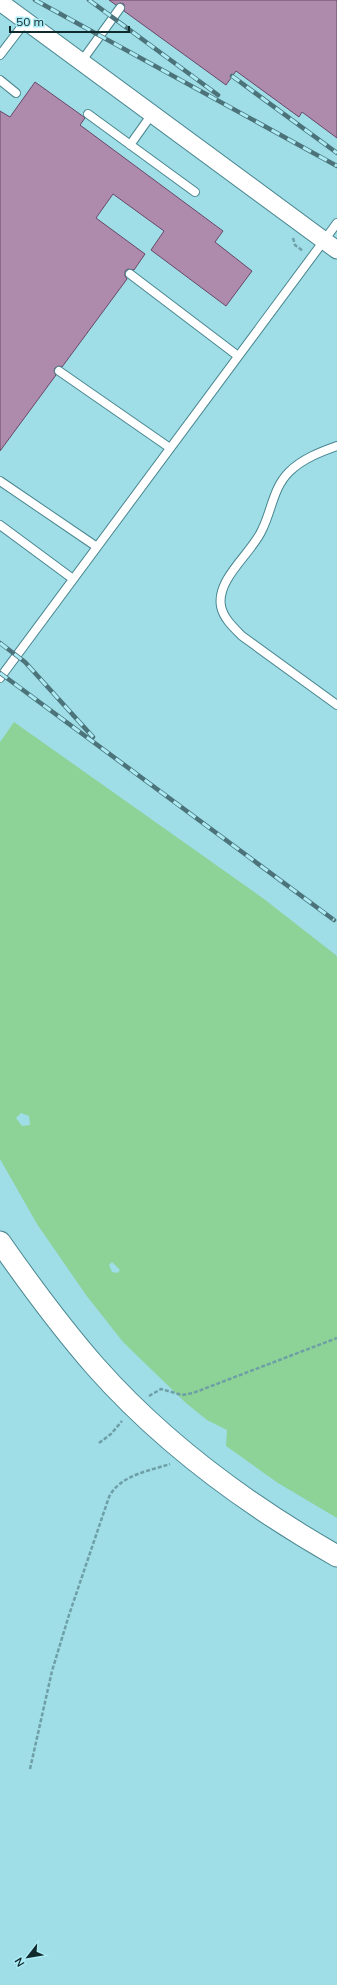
<svg xmlns="http://www.w3.org/2000/svg" width="337" height="1985" viewBox="0 0 337 1985" font-family="Mulish,sans-serif">
	<style>
		.green { fill: #8dd397; fill-rule: evenodd }
		.building { fill: #ae8aac; stroke: #684867 }
		.lines { fill: none; stroke-linecap: round; stroke-linejoin: round }
		.service-casing { stroke: #49868f; stroke-width: 10 }
		.minor-casing { stroke: #49868f; stroke-width: 19 }
		.tertiary-casing { stroke: #49868f; stroke-width: 23 }
		.path { stroke: #6e9fa7; stroke-width: 2.5; stroke-dasharray: 4 2; stroke-linecap: butt }
		.service { stroke: #fff; stroke-width: 8 }
		.minor { stroke: #fff; stroke-width: 17 }
		.tertiary { stroke: #fff; stroke-width: 21 }
		.rail-casing { stroke: #4b7379; stroke-width: 4.5 }
		.rail { stroke: #acebf4; stroke-width: 3; stroke-dasharray: 9; stroke-linecap: butt }
	</style>
	<rect width="100%" height="100%" fill="#9fdde7"/>
	<!-- green -->
	<path class="green" d="M 14,722 L 264,899 L 337,956 L 337,1518 L 278,1483 L 226,1446 L 227,1430 L 207,1420 L 186,1403 L 123,1342 L 86,1295 L 37,1224 L 0,1159 L 0,742 ZM 21,1113 L 29,1116 L 30,1125 L 22,1126 L 16,1118 ZM 112,1262 L 120,1270 L 118,1273 L 112,1272 L 109,1265 Z"/>
	<!-- building -->
	<path class="building" d="M 109,0 L 337,0 L 337,138 L 302,112 L 299,117 L 236,71 L 226,85 L 124,11 L 124,4 L 120,3 L 116,5 Z
		M 35,82 L 84,117 L 85,118 L 80,125 L 223,231 L 215,242 L 252,271 L 226,306 L 151,250 L 164,231 L 113,194 L 96,218 L 145,254 L 134,270 L 128,269 L 125,271 L 125,276 L 127,279 L 62,367 L 59,366 L 55,368 L 54,371 L 56,375 L 0,451 L 0,111 L 10,117 Z"/>
	<g class="lines">
		<defs>
			<path id="service" d="M 0,55 L 26,21
				M 81,62 L 120,8
				M 0,80 L 16,93
				M 88,114 L 195,192
				M 130,145 L 152,114
				M 130,274 L 238,356
				M 59,371 L 170,448
				M 337,446 C 320,452 302,459 289,472 C 273,488 272,510 262,530 C 252,553 216,579 221,606 C 223,618 234,628 242,636 L 337,705
				M 0,481 L 97,547
				M 0,525 L 73,579
				M 0,678 L 337,223"/>
			<path id="minor" d="M 0,2 L 337,250"/>
			<path id="tertiary" d="M 0,1242 C 30,1285 61,1327 95,1366 C 163,1443 249,1506 337,1556"/>
		</defs>
		<!-- service casing -->
		<use href="#service" class="service-casing"/>
		<!-- minor casing -->
		<use href="#minor" class="minor-casing"/>
		<!-- tertiary casing -->
		<use href="#tertiary" class="tertiary-casing"/>
		<!-- path -->
		<path class="path" d="M 293,238 L 295,245 L 303,251
			M 149,1396 L 161,1389 L 182,1395 L 193,1393 L 337,1338
			M 99,1443 L 111,1434 L 122,1421
			M 30,1769 L 52,1671 L 69,1615 L 109,1497 C 120,1475 149,1471 170,1464"/>
		<!-- service -->
		<use href="#service" class="service"/>
		<!-- minor -->
		<use href="#minor" class="minor"/>
		<!-- tertiary -->
		<use href="#tertiary" class="tertiary"/>
		<defs>
			<path id="rail" d="M 35,0 L 337,166
				M 89,0 L 218,95
				M 232,76 L 337,153
				M 0,643 L 25,662 L 93,737
				M 0,673 L 334,920"/>
		</defs>
		<!-- rail casing -->
		<use href="#rail" class="rail-casing"/>
		<!-- rail -->
		<use href="#rail" class="rail"/>
	</g>
	<!-- north arrow -->
	<g transform="translate(28 1957) rotate(239)" stroke="#acebf4" stroke-width="3" paint-order="stroke">
	<path d="M0-3L7 15L0 10L-7 15Z" fill="#10292d"/>
	<text y="-6" font-size="11" font-weight="bold" text-anchor="middle" fill="#10292d">N</text>
	</g>
	<!-- scale -->
	<path d="M10 26v6h119v-6" fill="none" stroke="#10292d" stroke-width="2"/>
	<text x="16" y="26" font-size="12" fill="#10292d" stroke="#acebf4" stroke-width="3" paint-order="stroke">50 m</text>
</svg>
